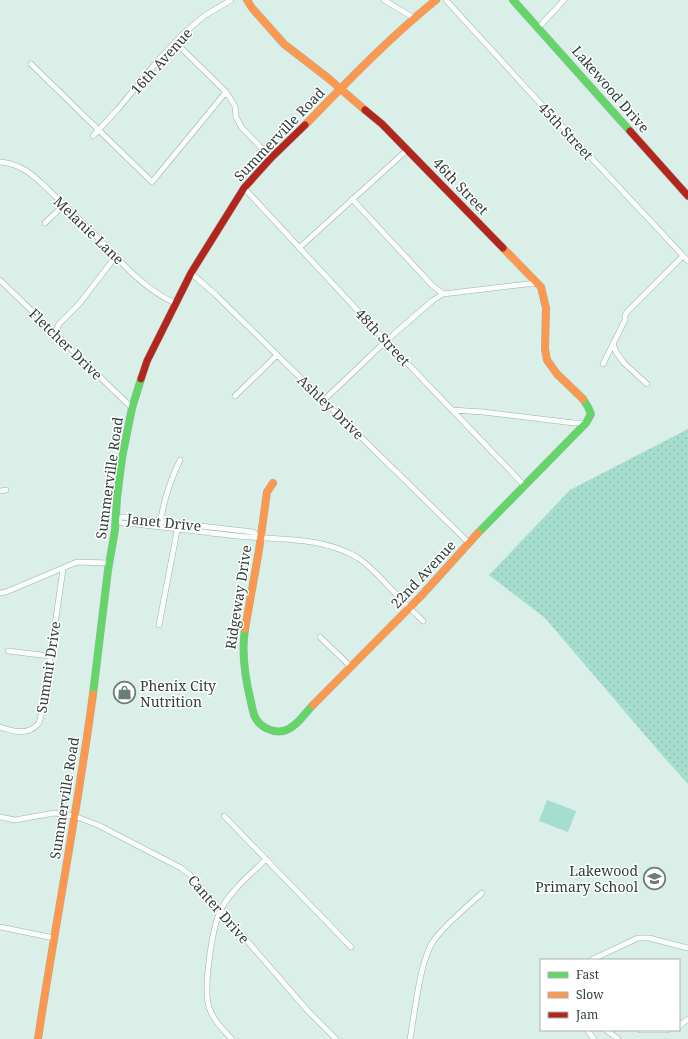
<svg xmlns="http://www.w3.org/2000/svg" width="688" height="1039" viewBox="0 0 688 1039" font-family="'Noto Serif',serif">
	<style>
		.grass { fill: url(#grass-dots) }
		.pitch { fill: #a5ddce }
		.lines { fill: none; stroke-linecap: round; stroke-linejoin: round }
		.street-casing { stroke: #9fb0aa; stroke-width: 6 }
		.fast-casing { stroke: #9fb0aa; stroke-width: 8 }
		.slow-casing { stroke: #9fb0aa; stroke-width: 8 }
		.jam-casing { stroke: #9fb0aa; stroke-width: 8 }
		.street { stroke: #f9fdfc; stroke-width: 5 }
		.fast { stroke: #63d668; stroke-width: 7 }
		.slow { stroke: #ff974d; stroke-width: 7 }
		.jam { stroke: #b3261e; stroke-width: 7 }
		.labels { text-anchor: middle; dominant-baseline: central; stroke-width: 3; stroke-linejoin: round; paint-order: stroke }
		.street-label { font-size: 14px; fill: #2f3f3b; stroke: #fff }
		.poi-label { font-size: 14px; fill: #2f3f3b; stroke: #fff; text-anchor: start }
	</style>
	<defs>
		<pattern id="grass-dots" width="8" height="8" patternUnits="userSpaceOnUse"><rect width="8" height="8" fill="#a5ddce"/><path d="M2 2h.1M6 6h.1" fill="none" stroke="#8ebfb2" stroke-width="1.8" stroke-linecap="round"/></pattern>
	</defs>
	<rect width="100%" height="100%" fill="#d9efe8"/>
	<!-- grass -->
	<path class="grass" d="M 688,429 L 688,784 L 662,755 L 545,618 L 489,575 L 570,490 Z"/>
	<!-- pitch -->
	<path class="pitch" d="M 547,800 L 576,811 L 568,832 L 539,821 Z"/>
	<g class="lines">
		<defs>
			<path id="street" d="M 384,0 L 414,18
				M 446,0 L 527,89 L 688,261
				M 539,27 L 564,0
				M 175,42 L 226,92 L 235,106 L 236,117 L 242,128 L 271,158
				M 31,64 L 152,182 L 226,92
				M 93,136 L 118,109 L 160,58 L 183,34 L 204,16 L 231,0
				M 0,162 C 25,164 38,180 55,196 C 71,211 86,226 101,241 C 123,264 145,290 175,303
				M 244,188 L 386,341 L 525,486
				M 352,199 L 432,285 L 443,294
				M 45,223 L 64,205
				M 299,248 L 407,150
				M 191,273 L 216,295 L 469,543
				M 0,280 L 132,408
				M 55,333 L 59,324 L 79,304 L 116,256
				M 613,343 L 616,352 L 624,363 L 647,384
				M 603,364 L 625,320 L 625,315 L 628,311 L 683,256
				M 235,396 L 277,355
				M 324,400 L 386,341 L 432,301 L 443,294 L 536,283
				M 452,410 L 483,412 L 574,423 L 586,423
				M 0,491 L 6,490
				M 115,520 L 122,523 C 160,526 198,532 237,536 C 277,540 322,536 358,558 C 370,566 381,578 391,589 C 401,600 412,611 423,621
				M 115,520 L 122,517 L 253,532 L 260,538
				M 160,525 C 163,502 170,481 180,460
				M 0,593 L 6,592 L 77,562 L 109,563
				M 159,625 L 178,526
				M 320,637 L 351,667
				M 8,651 L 50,656
				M 0,727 C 12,731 28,736 38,724 C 41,720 41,713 43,708 L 63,569
				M 224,816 L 351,947
				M 0,817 L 15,820 L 54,813 L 74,816 L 98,825 L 181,868 L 190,875 L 308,1011 L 336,1039
				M 0,927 L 54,938
				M 591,960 L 638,938 L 649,938 L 688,948
				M 679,1026 L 688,1019
				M 587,1030 L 594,1039
				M 606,1030 L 618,1039
				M 640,1030 L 667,1030
				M 232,1039 C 223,1030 213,1020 209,1007 C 203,988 212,930 220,911 C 230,891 251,874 266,859
				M 410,1039 C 415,1012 419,966 432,943 C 442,927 468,906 482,893"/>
			<path id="fast" d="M 513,0 L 630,131
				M 478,533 L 586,423 L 591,414 L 588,407 L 583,399
				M 245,629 C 241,654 245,678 251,702 C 252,707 253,713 255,717 C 260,727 272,733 283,731 C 295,729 305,713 313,705
				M 93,694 L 108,570 L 115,530 L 117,498 L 122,458 L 132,408 L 141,379"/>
			<path id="slow" d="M 247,0 L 252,8 L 284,44 L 328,78 L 365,110
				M 305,125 C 347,82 389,38 436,0
				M 503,248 L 541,287 L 546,308 L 545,349 L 547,360 L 557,374 L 583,399
				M 245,629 L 259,550 L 267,492 L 273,483
				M 313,705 L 421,596 L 478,533
				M 38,1039 C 55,924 78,809 93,694"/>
			<path id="jam" d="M 365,110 L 382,124 L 503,248
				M 630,131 L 688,196
				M 141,379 L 147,361 L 191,273 L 244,188 L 271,158 L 305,125"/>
		</defs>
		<!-- street casing -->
		<use href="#street" class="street-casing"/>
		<!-- fast casing -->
		<use href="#fast" class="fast-casing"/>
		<!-- slow casing -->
		<use href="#slow" class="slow-casing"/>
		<!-- jam casing -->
		<use href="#jam" class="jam-casing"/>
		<!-- street -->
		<use href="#street" class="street"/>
		<!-- fast -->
		<use href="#fast" class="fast"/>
		<!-- slow -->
		<use href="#slow" class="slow"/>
		<!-- jam -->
		<use href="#jam" class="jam"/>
	</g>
	<!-- icons -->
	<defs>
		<symbol id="shop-ring" viewBox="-11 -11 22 22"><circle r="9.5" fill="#fff" stroke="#6a7d78" stroke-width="1.5"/><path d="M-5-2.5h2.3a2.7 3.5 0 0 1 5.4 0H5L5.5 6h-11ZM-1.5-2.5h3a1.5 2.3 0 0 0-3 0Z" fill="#6a7d78"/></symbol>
		<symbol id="school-ring" viewBox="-11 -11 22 22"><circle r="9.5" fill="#fff" stroke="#6a7d78" stroke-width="1.5"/><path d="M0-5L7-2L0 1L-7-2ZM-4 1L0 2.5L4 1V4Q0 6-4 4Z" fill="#6a7d78"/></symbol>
	</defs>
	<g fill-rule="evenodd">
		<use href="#shop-ring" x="112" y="680" width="25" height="25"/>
		<use href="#school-ring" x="642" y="866" width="25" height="25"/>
	</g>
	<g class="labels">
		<!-- street labels -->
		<g class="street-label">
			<text transform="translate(161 61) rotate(-48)">16th Avenue</text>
			<text transform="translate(611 89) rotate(49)">Lakewood Drive</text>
			<text transform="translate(566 131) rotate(47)">45th Street</text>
			<text transform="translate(279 134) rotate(-46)">Summerville Road</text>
			<text transform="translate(461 186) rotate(46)">46th Street</text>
			<text transform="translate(89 230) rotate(44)">Melanie Lane</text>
			<text transform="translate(383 337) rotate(47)">48th Street</text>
			<text transform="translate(66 344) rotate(44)">Fletcher Drive</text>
			<text transform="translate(331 407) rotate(44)">Ashley Drive</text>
			<text transform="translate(109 478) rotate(-82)">Summerville Road</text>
			<text transform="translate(164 522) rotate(6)">Janet Drive</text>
			<text transform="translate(423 574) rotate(-47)">22nd Avenue</text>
			<text transform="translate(238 597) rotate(-81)">Ridgeway Drive</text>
			<text transform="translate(48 667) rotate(-81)">Summit Drive</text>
			<text transform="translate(64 798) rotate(-81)">Summerville Road</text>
			<text transform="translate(219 909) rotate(49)">Canter Drive</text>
		</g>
		<!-- poi labels -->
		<g class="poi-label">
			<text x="140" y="685">Phenix City<tspan x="140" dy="16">Nutrition</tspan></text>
			<text x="638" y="870" text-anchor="end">Lakewood<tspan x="638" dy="16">Primary School</tspan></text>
		</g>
	</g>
	<!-- legend -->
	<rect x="540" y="959" width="140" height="72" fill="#ffffff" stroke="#acb2b1"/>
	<rect x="548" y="972" width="20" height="6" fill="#63d668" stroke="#acb2b1"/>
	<text x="576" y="979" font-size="12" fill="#2f3f3b">Fast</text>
	<rect x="548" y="992" width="20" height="6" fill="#ff974d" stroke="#acb2b1"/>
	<text x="576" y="999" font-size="12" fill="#2f3f3b">Slow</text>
	<rect x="548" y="1012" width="20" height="6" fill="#b3261e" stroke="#acb2b1"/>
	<text x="576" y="1019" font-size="12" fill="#2f3f3b">Jam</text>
</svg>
